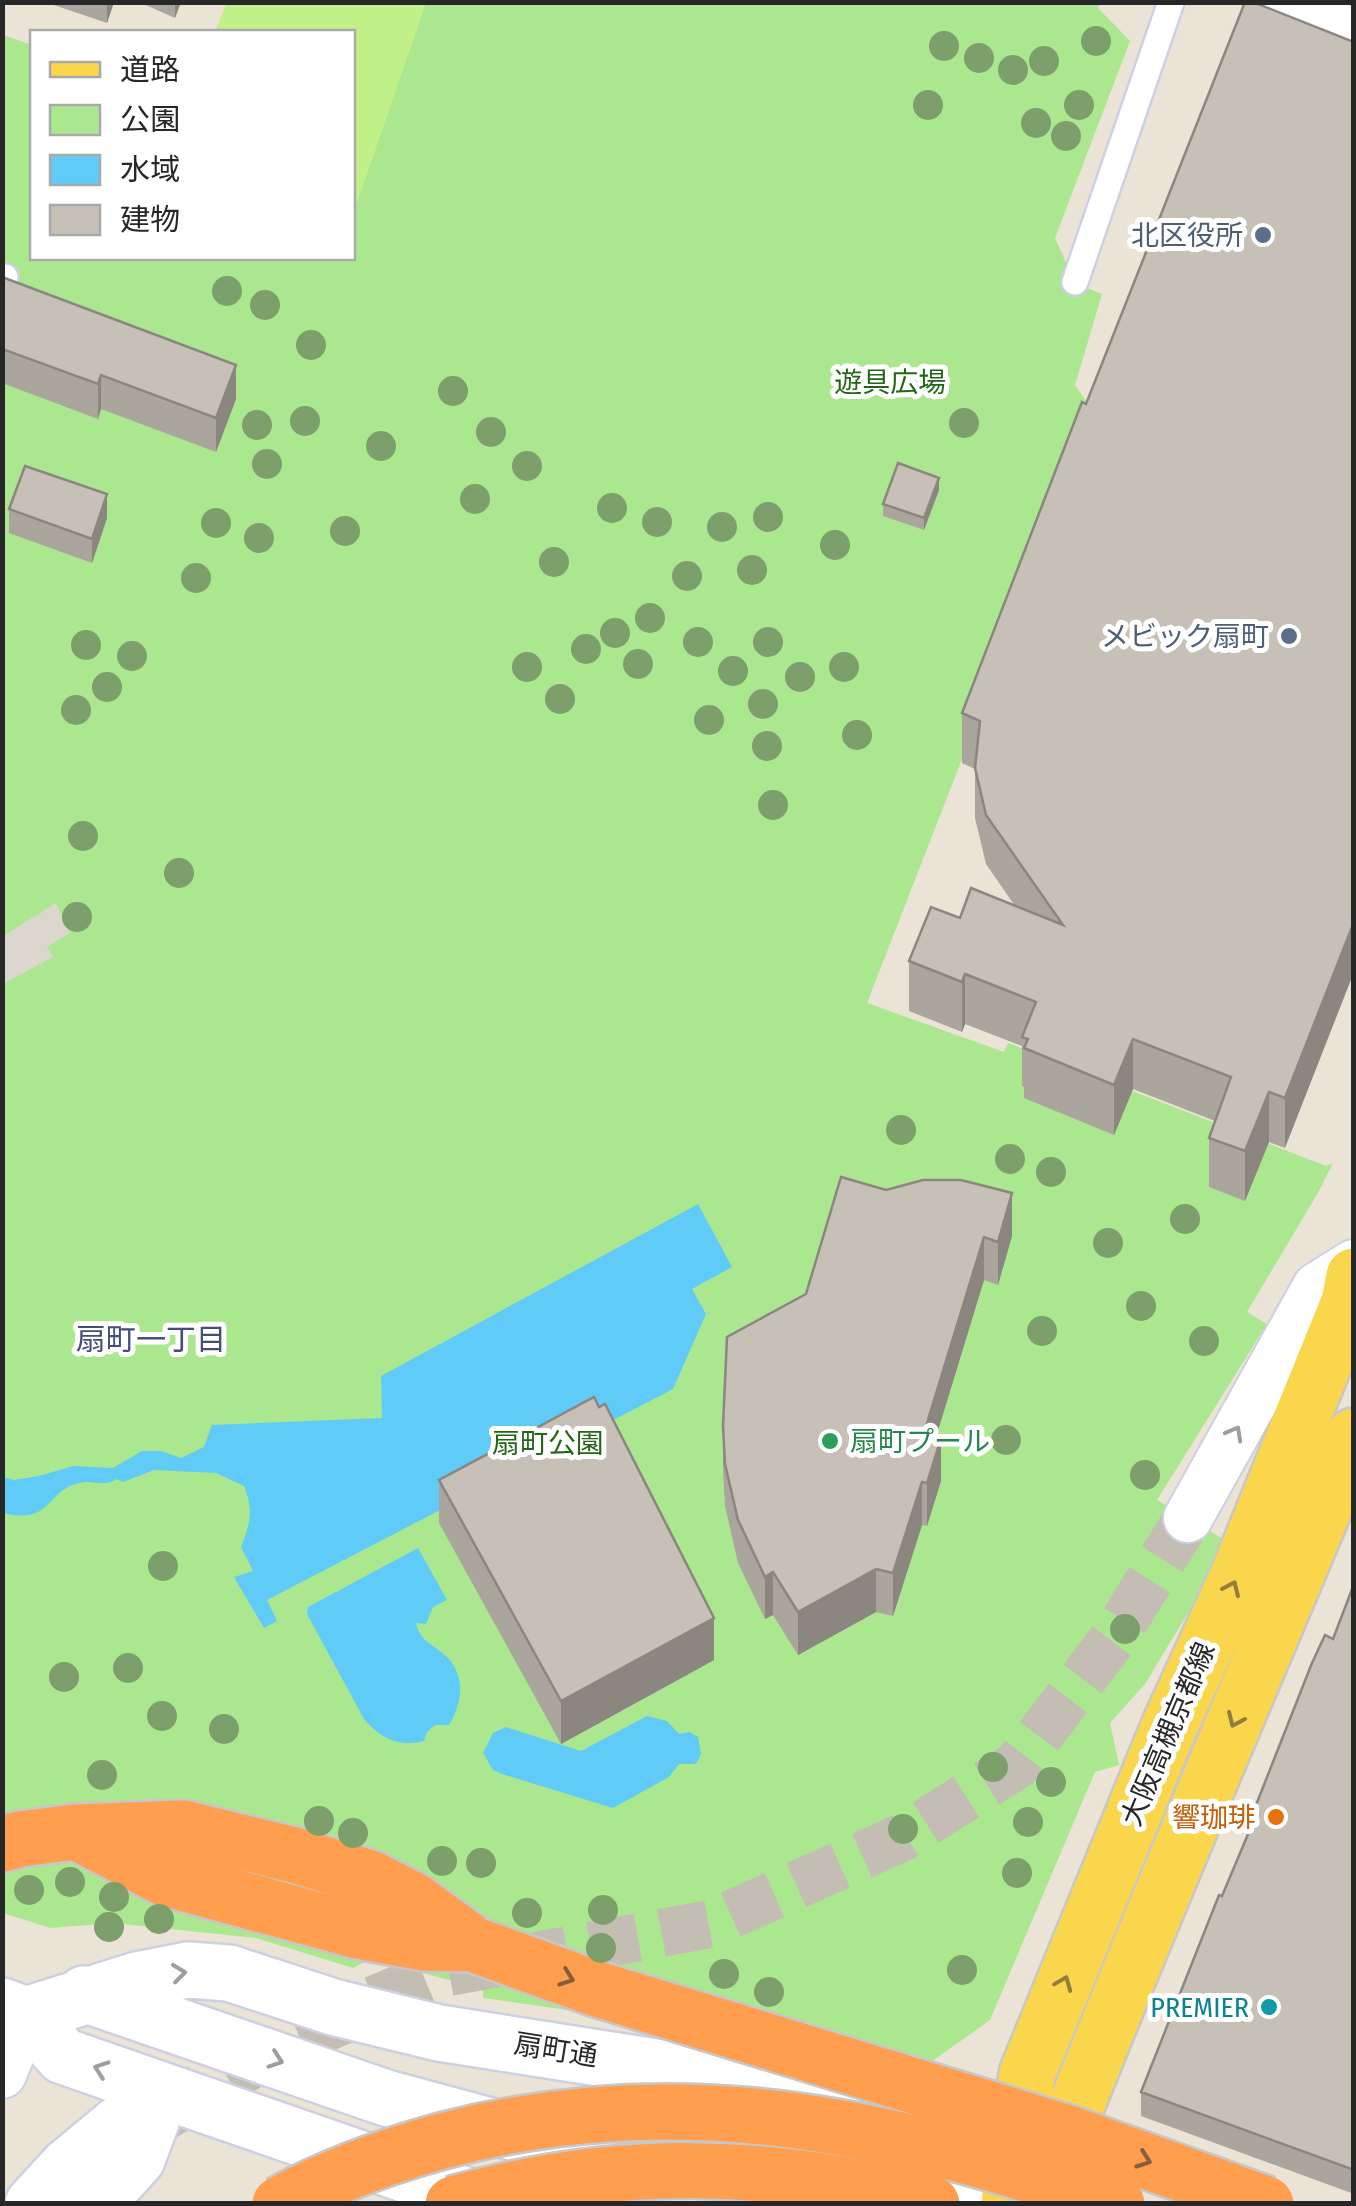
<svg xmlns="http://www.w3.org/2000/svg" width="1356" height="2206" viewBox="0 0 1356 2206" font-family="'Fira Sans Condensed','Noto Sans JP',sans-serif">
	<style>
		.green { fill: #aae78e }
		.pitch { fill: #c1ef88 }
		.plaza { fill: #dbd6ce }
		.water { fill: #60cbf7 }
		.lines { fill: none; stroke-linecap: round; stroke-linejoin: round }
		.street-tunnel { stroke: #c4bdb3; stroke-width: 48; stroke-dasharray: 48 24; stroke-linecap: butt }
		.secondary-tunnel { stroke: #c4bdb3; stroke-width: 55; stroke-dasharray: 55 28; stroke-linecap: butt }
		.lane-casing { stroke: #ccd0e2; stroke-width: 30 }
		.street-casing { stroke: #ccd0e2; stroke-width: 52 }
		.secondary-casing { stroke: #ccd0e2; stroke-width: 60 }
		.primary-casing { stroke: #c7c7c7; stroke-width: 60 }
		.highway-casing { stroke: #c7c7c7; stroke-width: 60 }
		.lane { stroke: #fff; stroke-width: 25 }
		.street { stroke: #fff; stroke-width: 48 }
		.secondary { stroke: #fff; stroke-width: 55 }
		.primary { stroke: #fad64c; stroke-width: 55 }
		.highway { stroke: #ff9e4e; stroke-width: 55 }
		.highway-bridge-casing { stroke: #c7c7c7; stroke-width: 60; stroke-linecap: butt }
		.highway-bridge { stroke: #ff9e4e; stroke-width: 55 }
		.tree { fill: #7d9f6b }
		.wall { fill: #aaa59d }
		.shaded-wall { fill: #8b8680 }
		.building { fill: #c6c0b7; stroke: #8b8680; stroke-width: 2.5 }
		.oneway { stroke: #9e9e9e }
		.oneway2 { stroke: #907e3a }
		.oneway3 { stroke: #885d39 }
		.service-dot { fill: #5c6f8a; stroke: #fff; stroke-width: 4 }
		.leisure-dot { fill: #2e9e5b; stroke: #fff; stroke-width: 4 }
		.food-dot { fill: #e8710a; stroke: #fff; stroke-width: 4 }
		.culture-dot { fill: #0f9aa8; stroke: #fff; stroke-width: 4 }
		.labels { text-anchor: middle; dominant-baseline: central; stroke-width: 10; stroke-linejoin: round; paint-order: stroke }
		.service-label { font-size: 28px; fill: #4e5e75; stroke: #fff; text-anchor: end }
		.park-label { font-size: 28px; fill: #236714; stroke: #fff }
		.leisure-label { font-size: 28px; fill: #27864d; stroke: #fff; text-anchor: start }
		.street-label { font-size: 28px; fill: #272727; stroke: #fff }
		.food-label { font-size: 28px; fill: #c56008; stroke: #fff; text-anchor: end }
		.culture-label { font-size: 28px; fill: #0d838f; stroke: #fff; text-anchor: end }
		.neighbourhood-label { font-size: 30px; fill: #454d7a; stroke: #fff }
	</style>
	<rect width="100%" height="100%" fill="#ebe3d6"/>
	<!-- green -->
	<path class="green" d="M 227,3 L 1100,3 L 1098,8 L 1130,41 L 1055,238 L 1075,283 L 1102,294 L 1075,385 L 1096,415 L 867,1003 L 1004,1052 L 1008,1043 L 1326,1166 L 1333,1163 L 1319,1191 L 1247,1312 L 1267,1324 L 1157,1500 L 1230,1543 L 1145,1684 L 1110,1723 L 1119,1765 L 1095,1772 L 990,2020 L 931,2062 L 483,1998 L 483,1989 L 370,1959 L 353,1968 L 256,1938 L 113,1923 L 50,1928 L 3,1913 L 3,35 L 32,45 L 32,258 L 352,258 L 352,32 L 215,32 Z"/>
	<!-- pitch -->
	<path class="pitch" d="M 227,3 L 426,3 L 353,215 L 352,32 L 215,32 Z"/>
	<!-- plaza -->
	<path class="plaza" d="M 56,903 L 70,933 L 47,947 L 53,957 L 3,984 L 3,936 Z"/>
	<!-- water -->
	<path class="water" d="M 698,1204 L 732,1267 L 692,1289 L 706,1314 L 673,1389 L 267,1600 L 277,1621 L 264,1628 L 234,1577 L 253,1571 L 241,1547 C 250,1524 254,1510 244,1486 L 216,1473 L 154,1470 L 123,1482 L 117,1479 C 103,1488 95,1479 79,1483 C 45,1491 53,1525 3,1513 L 2,1477 L 14,1480 L 39,1476 L 73,1466 L 113,1468 L 142,1451 L 161,1451 L 181,1458 L 204,1447 L 212,1425 L 382,1418 L 381,1376 Z
		M 418,1548 L 447,1600 L 433,1607 L 426,1624 L 416,1623 C 420,1640 429,1642 441,1652 C 466,1670 464,1701 449,1725 L 435,1725 L 427,1732 L 424,1741 C 399,1748 380,1738 364,1719 L 307,1614 L 308,1607 Z
		M 647,1716 L 667,1721 L 679,1734 L 689,1732 L 698,1737 L 701,1754 L 696,1764 L 679,1764 L 669,1777 L 613,1808 L 502,1774 L 493,1770 L 483,1753 L 493,1733 L 506,1727 L 581,1751 Z"/>
	<g class="lines">
		<!-- street-tunnel -->
		<path class="street-tunnel" d="M 449,1972 L 710,1924 L 901,1838 L 1017,1765 L 1113,1639 L 1188,1518"/>
		<!-- secondary-tunnel -->
		<path class="secondary-tunnel" d="M 155,2118 L 285,2041 L 449,1972"/>
		<defs>
			<path id="lane" d="M 2,277 L 5,277
				M 1075,282 L 1171,2"/>
			<path id="street" d="M 1278,2 L 1354,33
				M 1188,1518 L 1317,1287 L 1354,1264
				M 2,2074 L 26,2015"/>
			<path id="secondary" d="M 84,1994 L 386,2098 L 605,2157 L 673,2196 L 695,2204
				M 2,2006 L 26,2015 L 137,1980 L 188,1970 L 229,1973 L 333,2007 L 439,2033 L 918,2108 L 937,2108
				M 26,2015 L 63,2056 L 491,2204
				M 880,2172 L 1011,2200 L 1048,2204
				M 33,2204 L 67,2167 L 120,2123 L 152,2119 L 137,2159 L 96,2204"/>
			<path id="primary" d="M 1034,2169 L 1070,2122 C 1160,1892 1260,1665 1354,1436
				M 1009,2204 L 1027,2074 L 1169,1727 L 1238,1576 L 1349,1302 L 1354,1276"/>
			<path id="highway" d="M 78,1833 L 164,1878 L 358,1931 L 423,1943 L 473,1944
				M 2,1844 L 20,1839 L 75,1832 L 183,1828 L 294,1855 L 370,1878 L 413,1900 L 475,1945"/>
		</defs>
		<!-- lane casing -->
		<use href="#lane" class="lane-casing"/>
		<!-- street casing -->
		<use href="#street" class="street-casing"/>
		<!-- secondary casing -->
		<use href="#secondary" class="secondary-casing"/>
		<!-- primary casing -->
		<use href="#primary" class="primary-casing"/>
		<!-- highway casing -->
		<use href="#highway" class="highway-casing"/>
		<!-- lane -->
		<use href="#lane" class="lane"/>
		<!-- street -->
		<use href="#street" class="street"/>
		<!-- secondary -->
		<use href="#secondary" class="secondary"/>
		<!-- primary -->
		<use href="#primary" class="primary"/>
		<!-- highway -->
		<use href="#highway" class="highway"/>
		<defs>
			<path id="highway-bridge" d="M 475,1945 L 597,1989 L 1068,2133 L 1266,2204
				M 280,2204 C 331,2176 387,2156 442,2141 C 678,2078 892,2125 1117,2204
				M 453,2204 C 616,2158 769,2161 932,2204"/>
		</defs>
		<!-- highway-bridge casing -->
		<use href="#highway-bridge" class="highway-bridge-casing"/>
		<!-- highway-bridge -->
		<use href="#highway-bridge" class="highway-bridge"/>
	</g>
	<!-- trees -->
	<g class="tree">
		<circle cx="1096" cy="41" r="15"/>
		<circle cx="944" cy="46" r="15"/>
		<circle cx="979" cy="58" r="15"/>
		<circle cx="1044" cy="61" r="15"/>
		<circle cx="1013" cy="70" r="15"/>
		<circle cx="928" cy="105" r="15"/>
		<circle cx="1079" cy="105" r="15"/>
		<circle cx="1036" cy="123" r="15"/>
		<circle cx="1066" cy="136" r="15"/>
		<circle cx="227" cy="291" r="15"/>
		<circle cx="265" cy="305" r="15"/>
		<circle cx="311" cy="345" r="15"/>
		<circle cx="453" cy="391" r="15"/>
		<circle cx="305" cy="421" r="15"/>
		<circle cx="964" cy="423" r="15"/>
		<circle cx="257" cy="425" r="15"/>
		<circle cx="491" cy="432" r="15"/>
		<circle cx="381" cy="446" r="15"/>
		<circle cx="267" cy="464" r="15"/>
		<circle cx="527" cy="466" r="15"/>
		<circle cx="475" cy="499" r="15"/>
		<circle cx="612" cy="508" r="15"/>
		<circle cx="768" cy="517" r="15"/>
		<circle cx="657" cy="522" r="15"/>
		<circle cx="216" cy="523" r="15"/>
		<circle cx="722" cy="527" r="15"/>
		<circle cx="345" cy="531" r="15"/>
		<circle cx="259" cy="538" r="15"/>
		<circle cx="835" cy="545" r="15"/>
		<circle cx="554" cy="562" r="15"/>
		<circle cx="752" cy="570" r="15"/>
		<circle cx="687" cy="576" r="15"/>
		<circle cx="196" cy="578" r="15"/>
		<circle cx="650" cy="618" r="15"/>
		<circle cx="615" cy="633" r="15"/>
		<circle cx="698" cy="642" r="15"/>
		<circle cx="768" cy="642" r="15"/>
		<circle cx="86" cy="645" r="15"/>
		<circle cx="586" cy="649" r="15"/>
		<circle cx="132" cy="656" r="15"/>
		<circle cx="638" cy="664" r="15"/>
		<circle cx="527" cy="667" r="15"/>
		<circle cx="844" cy="667" r="15"/>
		<circle cx="733" cy="671" r="15"/>
		<circle cx="800" cy="677" r="15"/>
		<circle cx="107" cy="687" r="15"/>
		<circle cx="560" cy="699" r="15"/>
		<circle cx="763" cy="704" r="15"/>
		<circle cx="76" cy="710" r="15"/>
		<circle cx="709" cy="720" r="15"/>
		<circle cx="857" cy="735" r="15"/>
		<circle cx="767" cy="746" r="15"/>
		<circle cx="773" cy="805" r="15"/>
		<circle cx="83" cy="836" r="15"/>
		<circle cx="179" cy="873" r="15"/>
		<circle cx="77" cy="917" r="15"/>
		<circle cx="901" cy="1130" r="15"/>
		<circle cx="1010" cy="1159" r="15"/>
		<circle cx="1051" cy="1172" r="15"/>
		<circle cx="1185" cy="1219" r="15"/>
		<circle cx="1108" cy="1243" r="15"/>
		<circle cx="1141" cy="1306" r="15"/>
		<circle cx="1042" cy="1331" r="15"/>
		<circle cx="1204" cy="1341" r="15"/>
		<circle cx="1006" cy="1440" r="15"/>
		<circle cx="1145" cy="1475" r="15"/>
		<circle cx="163" cy="1566" r="15"/>
		<circle cx="1125" cy="1629" r="15"/>
		<circle cx="128" cy="1668" r="15"/>
		<circle cx="64" cy="1677" r="15"/>
		<circle cx="162" cy="1716" r="15"/>
		<circle cx="224" cy="1729" r="15"/>
		<circle cx="993" cy="1767" r="15"/>
		<circle cx="102" cy="1775" r="15"/>
		<circle cx="1051" cy="1782" r="15"/>
		<circle cx="319" cy="1821" r="15"/>
		<circle cx="1028" cy="1822" r="15"/>
		<circle cx="903" cy="1829" r="15"/>
		<circle cx="353" cy="1833" r="15"/>
		<circle cx="442" cy="1861" r="15"/>
		<circle cx="481" cy="1863" r="15"/>
		<circle cx="1017" cy="1873" r="15"/>
		<circle cx="70" cy="1882" r="15"/>
		<circle cx="29" cy="1890" r="15"/>
		<circle cx="114" cy="1897" r="15"/>
		<circle cx="603" cy="1910" r="15"/>
		<circle cx="527" cy="1913" r="15"/>
		<circle cx="159" cy="1919" r="15"/>
		<circle cx="109" cy="1927" r="15"/>
		<circle cx="601" cy="1948" r="15"/>
		<circle cx="962" cy="1970" r="15"/>
		<circle cx="724" cy="1974" r="15"/>
		<circle cx="769" cy="1992" r="15"/>
	</g>
	<!-- wall -->
	<path class="wall" d="M 45,2 L 114,2 L 107,23 Z
		M 139,2 L 181,2 L 175,18 Z
		M 1354,42 L 1285,1148 L 1269,1142 L 1245,1201 L 1209,1187 L 1209,1138 L 1215,1121 L 1133,1089 L 1114,1135 L 1024,1098 L 1024,1087 L 1022,1086 L 1022,1046 L 965,1024 L 962,1032 L 909,1011 L 909,961 L 960,918 L 1015,906 L 986,864 L 975,818 L 975,769 L 962,763 L 962,713 L 1086,404 Z
		M 2,277 L 236,399 L 216,452 L 101,409 L 98,419 L 2,383 Z
		M 939,490 L 924,530 L 883,516 L 883,504 Z
		M 9,509 L 107,518 L 92,563 L 9,533 Z
		M 841,1177 L 1012,1236 L 998,1285 L 984,1280 L 936,1437 L 941,1481 L 927,1526 L 922,1525 L 893,1616 L 876,1612 L 798,1655 L 773,1615 L 765,1619 L 738,1563 L 725,1506 L 723,1468 L 723,1426 L 806,1294 Z
		M 439,1480 L 714,1660 L 561,1744 L 439,1523 Z
		M 1354,1584 L 1354,2194 L 1141,2116 L 1141,2092 L 1222,1896 L 1333,1639 Z"/>
	<!-- shaded-wall -->
	<path class="shaded-wall" d="M 107,2 L 114,2 L 107,23 Z
		M 175,2 L 181,2 L 175,18 Z
		M 236,365 L 236,399 L 216,452 L 216,418 Z
		M 101,375 L 101,409 L 98,419 L 98,384 Z
		M 939,478 L 939,490 L 924,530 L 924,518 Z
		M 107,494 L 107,518 L 92,563 L 92,539 Z
		M 1354,922 L 1354,972 L 1285,1148 L 1285,1098 Z
		M 965,974 L 965,1024 L 962,1032 L 962,982 Z
		M 1133,1039 L 1133,1089 L 1114,1135 L 1114,1085 Z
		M 1269,1092 L 1269,1142 L 1245,1201 L 1245,1151 Z
		M 1012,1193 L 1012,1236 L 998,1285 L 998,1242 Z
		M 984,1237 L 984,1280 L 924,1476 L 924,1433 Z
		M 941,1438 L 941,1481 L 927,1526 L 927,1483 Z
		M 922,1482 L 922,1525 L 893,1616 L 893,1573 Z
		M 876,1569 L 876,1612 L 798,1655 L 798,1612 Z
		M 773,1572 L 773,1615 L 765,1619 L 765,1577 Z
		M 714,1618 L 714,1660 L 561,1744 L 561,1701 Z"/>
	<!-- building -->
	<path class="building" d="M 1245,2 L 1253,2 L 1354,42 L 1354,922 L 1285,1098 L 1269,1092 L 1245,1151 L 1209,1138 L 1231,1077 L 1133,1039 L 1114,1085 L 1024,1048 L 1028,1039 L 1022,1037 L 1036,1002 L 965,974 L 962,982 L 909,961 L 931,907 L 960,918 L 971,888 L 1063,925 L 986,815 L 975,768 L 980,721 L 962,713 L 1082,402 L 1086,404 Z
		M 2,277 L 236,365 L 216,418 L 101,375 L 98,384 L 2,349 Z
		M 898,463 L 939,478 L 924,518 L 883,504 Z
		M 25,466 L 107,494 L 92,539 L 9,509 Z
		M 841,1177 L 886,1190 L 923,1180 L 961,1180 L 1012,1193 L 998,1242 L 984,1237 L 924,1433 L 941,1438 L 927,1483 L 922,1482 L 893,1573 L 876,1569 L 798,1612 L 773,1572 L 765,1577 L 738,1520 L 725,1464 L 723,1426 L 727,1337 L 806,1294 Z
		M 594,1397 L 599,1407 L 605,1404 L 714,1618 L 561,1701 L 439,1480 Z
		M 1354,1584 L 1354,2170 L 1141,2092 L 1219,1895 L 1222,1896 L 1251,1827 L 1256,1805 L 1312,1663 L 1325,1635 L 1333,1639 Z"/>
	<!-- one-way arrows -->
	<defs><path id="oneway-chevron" d="M-2-3.5L2.5 0L-2 3.5" fill="none" stroke-width="1.6" stroke-linecap="round" stroke-linejoin="round" transform="scale(2.5)"/></defs>
	<g class="oneway">
		<use href="#oneway-chevron" transform="translate(1235 1433) rotate(-61)"/>
		<use href="#oneway-chevron" transform="translate(179 1973) rotate(-7)"/>
		<use href="#oneway-chevron" transform="translate(276 2060) rotate(19)"/>
		<use href="#oneway-chevron" transform="translate(101 2069) rotate(-161)"/>
	</g>
	<g class="oneway2">
		<use href="#oneway-chevron" transform="translate(1232 1588) rotate(-66)"/>
		<use href="#oneway-chevron" transform="translate(1235 1720) rotate(114)"/>
		<use href="#oneway-chevron" transform="translate(1064 1983) rotate(-68)"/>
	</g>
	<g class="oneway3">
		<use href="#oneway-chevron" transform="translate(567 1978) rotate(20)"/>
		<use href="#oneway-chevron" transform="translate(1144 2160) rotate(20)"/>
	</g>
	<!-- markers -->
	<g class="service-dot">
		<circle cx="1263" cy="235" r="10"/>
		<circle cx="1289" cy="636" r="10"/>
	</g>
	<circle class="leisure-dot" cx="830" cy="1441" r="10"/>
	<circle class="food-dot" cx="1276" cy="1817" r="10"/>
	<circle class="culture-dot" cx="1269" cy="2007" r="10"/>
	<g class="labels">
		<!-- service labels -->
		<g class="service-label">
			<text x="1243" y="235">北区役所</text>
			<text x="1269" y="636">メビック扇町</text>
		</g>
		<!-- park labels -->
		<g class="park-label">
			<text x="890" y="382">遊具広場</text>
			<text x="548" y="1443">扇町公園</text>
		</g>
		<!-- leisure labels -->
		<g class="leisure-label">
			<text x="850" y="1441">扇町プール</text>
		</g>
		<!-- street labels -->
		<g class="street-label">
			<text transform="translate(1168 1734) rotate(-67)">大阪高槻京都線</text>
			<text transform="translate(556 2050) rotate(9)">扇町通</text>
		</g>
		<!-- food labels -->
		<g class="food-label">
			<text x="1256" y="1817">響珈琲</text>
		</g>
		<!-- culture labels -->
		<g class="culture-label">
			<text x="1249" y="2007">PREMIER</text>
		</g>
		<!-- neighbourhood labels -->
		<g class="neighbourhood-label">
			<text x="151" y="1340">扇町一丁目</text>
		</g>
	</g>
	<!-- border -->
	<rect width="1356" height="2206" fill="none" stroke="#272727" stroke-width="10"/>
	<!-- legend -->
	<rect x="30" y="30" width="325" height="230" fill="#ffffff" stroke="#a9a9a9" stroke-width="2.5"/>
	<rect x="50" y="62" width="50" height="15" fill="#fad64c" stroke="#a9a9a9" stroke-width="2.5"/>
	<text x="120" y="80" font-size="30" fill="#272727">道路</text>
	<rect x="50" y="105" width="50" height="30" fill="#aae78e" stroke="#a9a9a9" stroke-width="2.5"/>
	<text x="120" y="130" font-size="30" fill="#272727">公園</text>
	<rect x="50" y="155" width="50" height="30" fill="#60cbf7" stroke="#a9a9a9" stroke-width="2.5"/>
	<text x="120" y="180" font-size="30" fill="#272727">水域</text>
	<rect x="50" y="205" width="50" height="30" fill="#c6c0b7" stroke="#a9a9a9" stroke-width="2.5"/>
	<text x="120" y="230" font-size="30" fill="#272727">建物</text>
</svg>
